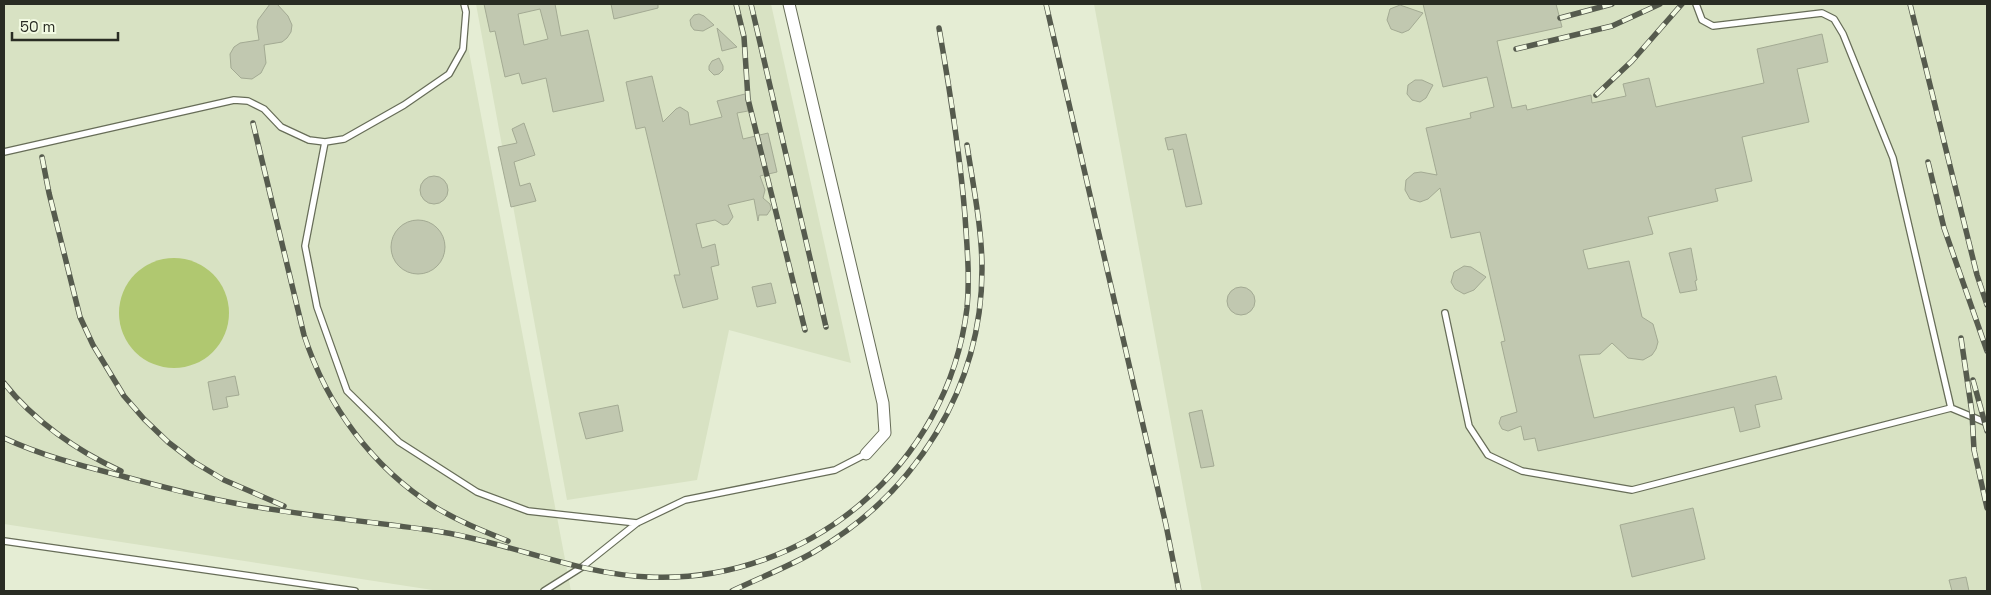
<svg xmlns="http://www.w3.org/2000/svg" width="1991" height="595" viewBox="0 0 1991 595" font-family="'Space Grotesk',sans-serif">
	<style>
		.built { fill: #d8e2c3 }
		.water { fill: #b0c870 }
		.building { fill: #c1c8b0; stroke: #a3aa93; fill-rule: evenodd }
		.lines { fill: none; stroke-linecap: round; stroke-linejoin: round }
		.service-casing { stroke: #676d58; stroke-width: 8 }
		.minor-casing { stroke: #676d58; stroke-width: 13 }
		.service { stroke: #fff; stroke-width: 5.5 }
		.minor { stroke: #fff; stroke-width: 11 }
		.rail-casing { stroke: #565b4e; stroke-width: 5.5 }
		.rail { stroke: #f2fae2; stroke-width: 4; stroke-dasharray: 11; stroke-linecap: butt }
	</style>
	<rect width="100%" height="100%" fill="#e5edd4"/>
	<!-- built -->
	<path class="built" d="M 4,4 L 460,4 L 571,591 L 439,591 L 4,524 Z
		M 476,4 L 771,4 L 851,363 L 729,330 L 697,480 L 567,500 Z
		M 1094,4 L 1987,4 L 1987,591 L 1202,591 Z"/>
	<!-- water -->
	<path class="water" d="M119 313a55 55 0 1 1 110 0a55 55 0 1 1-110 0Z"/>
	<!-- building -->
	<path class="building" d="M 270,4 L 277,4 L 288,16 L 292,25 L 291,32 L 287,38 L 282,42 L 264,45 L 266,63 L 261,73 L 252,79 L 241,78 L 231,68 L 230,54 L 234,47 L 240,43 L 259,40 L 257,27 L 258,20 Z
		M 484,4 L 555,4 L 561,36 L 588,30 L 604,101 L 553,112 L 546,78 L 522,84 L 519,73 L 505,77 L 495,31 L 490,32 ZM 540,9 L 548,39 L 524,45 L 518,14 Z
		M 611,4 L 658,4 L 658,8 L 614,19 Z
		M 1423,4 L 1556,4 L 1562,27 L 1497,41 L 1512,108 L 1526,105 L 1527,110 L 1591,95 L 1592,103 L 1626,96 L 1623,84 L 1649,78 L 1656,107 L 1764,83 L 1757,49 L 1822,34 L 1828,62 L 1797,69 L 1809,122 L 1742,137 L 1752,181 L 1715,189 L 1718,201 L 1648,217 L 1653,234 L 1583,250 L 1588,269 L 1629,261 L 1642,317 L 1653,324 L 1658,342 L 1656,349 L 1652,355 L 1643,360 L 1628,358 L 1612,343 L 1600,354 L 1579,355 L 1594,418 L 1776,376 L 1782,399 L 1755,405 L 1760,427 L 1740,432 L 1734,407 L 1538,451 L 1535,438 L 1524,440 L 1521,426 L 1508,431 L 1502,429 L 1499,423 L 1501,417 L 1517,412 L 1501,342 L 1505,341 L 1480,232 L 1451,238 L 1440,188 L 1428,199 L 1420,202 L 1410,199 L 1405,190 L 1406,180 L 1414,173 L 1421,172 L 1437,175 L 1426,128 L 1471,118 L 1470,113 L 1494,107 L 1487,77 L 1443,87 Z
		M 1400,5 L 1423,13 L 1409,30 L 1402,33 L 1391,29 L 1387,20 L 1390,9 Z
		M 699,14 L 704,16 L 714,25 L 703,31 L 694,30 L 691,26 L 690,20 L 694,15 Z
		M 717,28 L 737,47 L 722,51 Z
		M 719,58 L 723,66 L 723,70 L 719,74 L 714,75 L 709,70 L 709,66 L 712,61 Z
		M 652,76 L 663,122 L 676,109 L 680,107 L 688,112 L 690,125 L 722,117 L 717,101 L 745,94 L 748,111 L 737,113 L 743,139 L 768,133 L 777,172 L 760,176 L 765,190 L 763,198 L 770,204 L 771,209 L 767,215 L 759,215 L 758,221 L 754,199 L 728,205 L 733,217 L 728,224 L 723,225 L 715,220 L 696,224 L 702,248 L 715,244 L 719,265 L 711,267 L 718,299 L 683,308 L 674,275 L 680,275 L 645,127 L 636,129 L 626,82 Z
		M 1415,80 L 1422,80 L 1433,85 L 1426,98 L 1420,102 L 1412,100 L 1407,94 L 1408,85 Z
		M 524,123 L 535,155 L 514,162 L 520,186 L 530,183 L 536,201 L 511,207 L 498,147 L 517,143 L 512,129 Z
		M 1186,134 L 1202,204 L 1186,207 L 1173,149 L 1168,150 L 1165,138 Z
		M420 190a14 14 0 1 1 28 0a14 14 0 1 1-28 0Z
		M391 247a27 27 0 1 1 54 0a27 27 0 1 1-54 0Z
		M 1691,248 L 1697,280 L 1695,281 L 1697,290 L 1680,293 L 1669,253 Z
		M 1464,266 L 1471,267 L 1486,277 L 1474,290 L 1464,294 L 1455,289 L 1451,282 L 1454,272 Z
		M 771,283 L 776,303 L 757,307 L 752,287 Z
		M1227 301a14 14 0 1 1 28 0a14 14 0 1 1-28 0Z
		M 235,376 L 239,395 L 226,397 L 228,407 L 213,410 L 208,382 Z
		M 618,405 L 623,431 L 586,439 L 579,413 Z
		M 1202,410 L 1214,466 L 1201,468 L 1189,413 Z
		M 1693,508 L 1705,559 L 1632,577 L 1620,525 Z
		M 1966,577 L 1969,591 L 1952,591 L 1949,580 Z"/>
	<g class="lines">
		<defs>
			<path id="service" d="M 1696,4 L 1702,20 L 1713,26 L 1822,13 L 1834,19 L 1843,34 L 1893,158 L 1951,408
				M 325,142 L 305,246 L 317,307 L 347,391 L 399,442 L 477,492 L 528,511 L 637,523
				M 4,152 L 234,100 L 248,101 L 264,109 L 281,127 L 309,140 L 325,142 L 344,139 L 404,105 L 449,74 L 463,49 L 466,12 L 464,4
				M 1445,313 L 1469,426 L 1488,455 L 1522,471 L 1632,490 L 1951,408 L 1987,423
				M 4,541 L 355,591
				M 544,591 L 582,567 L 637,523 L 685,500 L 835,470 L 866,454"/>
			<path id="minor" d="M 789,4 L 883,403 L 885,433 L 866,454"/>
		</defs>
		<!-- service casing -->
		<use href="#service" class="service-casing"/>
		<!-- minor casing -->
		<use href="#minor" class="minor-casing"/>
		<!-- service -->
		<use href="#service" class="service"/>
		<!-- minor -->
		<use href="#minor" class="minor"/>
		<defs>
			<path id="rail" d="M 736,4 L 744,37 L 748,99 L 805,330
				M 751,4 L 826,327
				M 1046,4 L 1166,525 L 1179,591
				M 1910,4 L 1977,275 L 1987,305
				M 1560,18 L 1612,4
				M 1516,49 L 1612,26 L 1660,4
				M 1596,95 L 1632,61 L 1682,4
				M 253,123 L 304,335 C 327,406 372,467 435,507 C 458,521 483,531 508,541
				M 42,157 L 49,193 L 80,317 L 93,345 L 124,396 L 144,419 L 168,442 L 194,462 L 224,480 L 284,506
				M 1928,162 L 1944,228 L 1987,351
				M 1961,338 L 1972,413 L 1974,450 L 1987,508
				M 1973,380 L 1987,431
				M 4,383 C 34,421 77,451 121,471
				M 4,438 C 40,455 79,465 118,475 C 156,485 195,496 234,503 C 301,516 369,521 436,531 C 508,542 576,574 649,577 C 807,584 948,466 967,308 C 970,277 967,247 965,216 C 960,153 950,91 939,28
				M 732,591 C 759,578 788,567 814,552 C 916,493 982,388 982,269 C 982,228 973,185 967,145"/>
		</defs>
		<!-- rail casing -->
		<use href="#rail" class="rail-casing"/>
		<!-- rail -->
		<use href="#rail" class="rail"/>
	</g>
	<!-- border -->
	<rect width="1991" height="595" fill="none" stroke="#292c23" stroke-width="10"/>
	<!-- scale -->
	<path d="M12 32v8h106v-8" fill="none" stroke="#292c23" stroke-width="2.5"/>
	<text x="20" y="32" font-size="15" fill="#292c23" stroke="#f2fae2" stroke-width="4" paint-order="stroke">50 m</text>
</svg>
